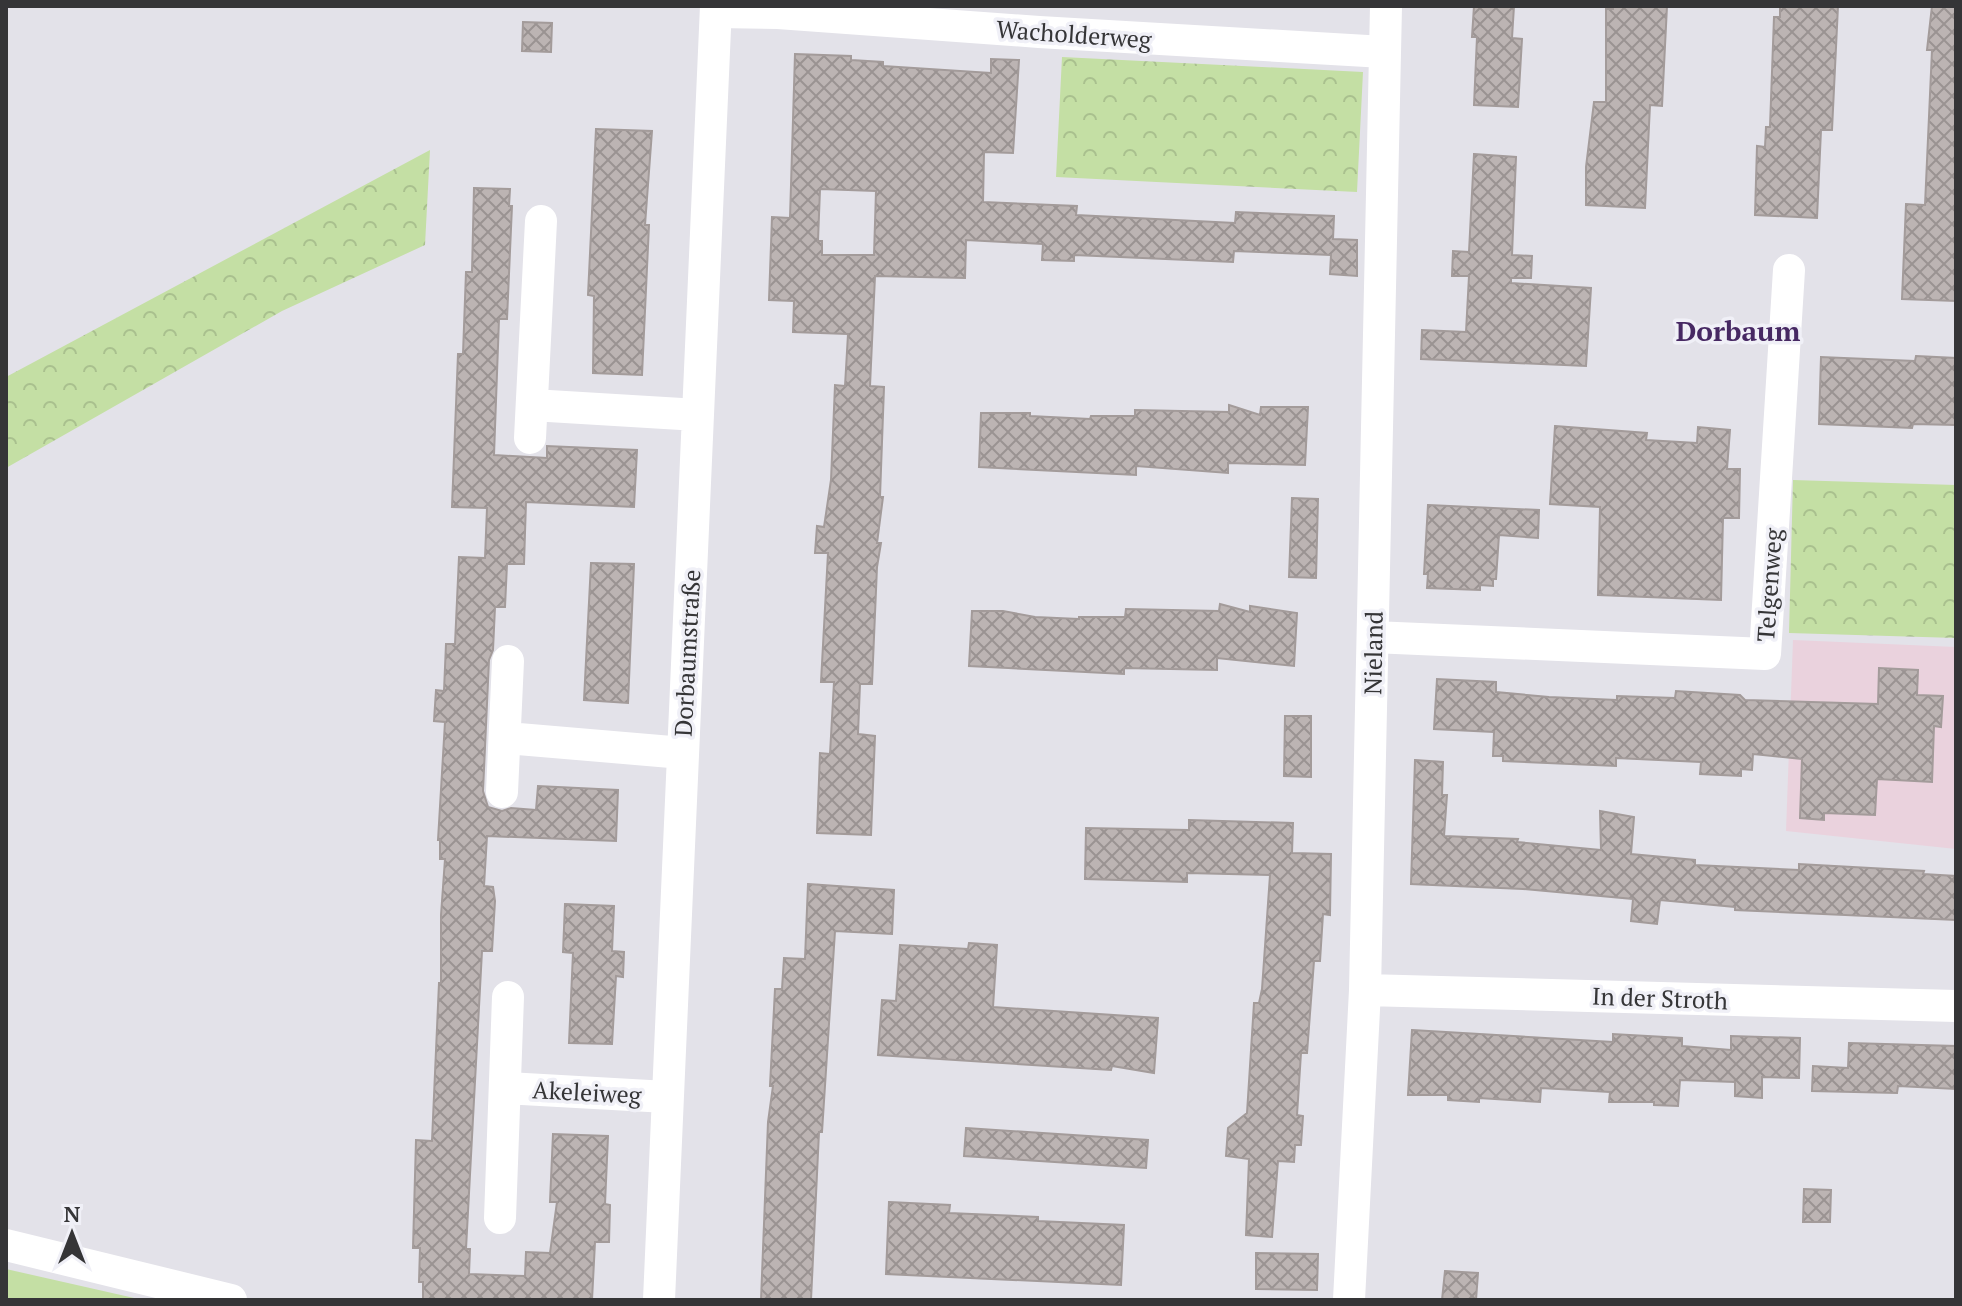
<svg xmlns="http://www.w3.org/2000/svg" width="1962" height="1306" viewBox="0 0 1962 1306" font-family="'PT Serif',serif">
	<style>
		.education { fill: #ead2dd }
		.grass { fill: #c4dfa4 }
		.forest { fill: url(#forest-crowns) }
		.building { fill: url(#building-cross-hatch); stroke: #a39b9a; stroke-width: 2; fill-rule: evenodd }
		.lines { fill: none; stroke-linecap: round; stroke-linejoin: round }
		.minor { stroke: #fff; stroke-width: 32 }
		.labels { text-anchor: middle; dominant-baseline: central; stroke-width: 7; stroke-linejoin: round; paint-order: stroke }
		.street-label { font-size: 24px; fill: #353537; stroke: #f0f0f7 }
		.quarter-label { font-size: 28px; font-weight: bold; fill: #472963; stroke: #f0f0f7 }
	</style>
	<defs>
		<pattern id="forest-crowns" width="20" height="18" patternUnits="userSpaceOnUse" patternTransform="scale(2)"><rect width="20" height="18" fill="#c4dfa4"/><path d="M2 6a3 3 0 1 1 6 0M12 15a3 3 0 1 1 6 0" fill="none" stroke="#a9c08e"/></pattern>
		<pattern id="building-cross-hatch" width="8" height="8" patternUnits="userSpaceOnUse" patternTransform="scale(2)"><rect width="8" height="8" fill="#bcb4b3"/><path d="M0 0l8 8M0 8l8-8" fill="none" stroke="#9a9392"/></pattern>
	</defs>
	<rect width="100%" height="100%" fill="#e3e2e9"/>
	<!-- education -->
	<path class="education" d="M 1793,640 L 1956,647 L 1956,849 L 1786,831 Z"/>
	<!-- grass -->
	<path class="grass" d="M 6,1269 L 143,1300 L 6,1300 Z"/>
	<!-- forest -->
	<path class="forest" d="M 1062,57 L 1363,72 L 1357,192 L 1056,177 Z
		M 430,150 L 425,245 L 282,311 L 6,468 L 6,377 Z
		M 1793,480 L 1956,485 L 1956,638 L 1789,633 Z"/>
	<!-- building -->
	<path class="building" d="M 1474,6 L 1514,6 L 1512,38 L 1522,39 L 1518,107 L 1474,105 L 1477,37 L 1472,37 Z
		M 1613,6 L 1667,6 L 1662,106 L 1650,105 L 1645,208 L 1586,205 L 1586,167 L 1594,102 L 1606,102 L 1606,9 L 1613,9 Z
		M 1780,6 L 1838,6 L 1832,130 L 1821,130 L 1817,218 L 1755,215 L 1757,146 L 1765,147 L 1766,127 L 1770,127 L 1774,17 L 1780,17 Z
		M 1932,6 L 1956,6 L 1956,301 L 1902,299 L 1906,204 L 1925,205 L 1932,50 L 1927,50 Z
		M 523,22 L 552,23 L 551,52 L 522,51 Z
		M 795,54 L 851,56 L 851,60 L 883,62 L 883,66 L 991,73 L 991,59 L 1019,60 L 1013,153 L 984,152 L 983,202 L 1077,206 L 1076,215 L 1235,223 L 1236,212 L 1334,216 L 1333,239 L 1357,240 L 1357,276 L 1330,274 L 1331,255 L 1234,251 L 1233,262 L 1074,255 L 1074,261 L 1042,260 L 1043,244 L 966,240 L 965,278 L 875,276 L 870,386 L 884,387 L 880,497 L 883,497 L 877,543 L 881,543 L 877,567 L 872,684 L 860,684 L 858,734 L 875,736 L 871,835 L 817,833 L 820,753 L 830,754 L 834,682 L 821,682 L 828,553 L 815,553 L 817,526 L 824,527 L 831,480 L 835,385 L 845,386 L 848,334 L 793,332 L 794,301 L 769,300 L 772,217 L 790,218 ZM 820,189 L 876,191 L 874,255 L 822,255 L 822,241 L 818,241 Z
		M 596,129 L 652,131 L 645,225 L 649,225 L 642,375 L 593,373 L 594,296 L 588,295 Z
		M 1474,154 L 1516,157 L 1512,255 L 1532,256 L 1531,278 L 1511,278 L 1511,283 L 1591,288 L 1586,366 L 1421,359 L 1422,330 L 1466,332 L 1469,276 L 1452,276 L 1453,251 L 1469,252 Z
		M 474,188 L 510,189 L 509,206 L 512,206 L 507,319 L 499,319 L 494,455 L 547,458 L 547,446 L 637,450 L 634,507 L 526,502 L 524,564 L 507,564 L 505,607 L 495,607 L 493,650 L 489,660 L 483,791 L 488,807 L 502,811 L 511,808 L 536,810 L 538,786 L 618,790 L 616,841 L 487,836 L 484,886 L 493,887 L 495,901 L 492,951 L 482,951 L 466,1249 L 470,1249 L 469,1274 L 525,1276 L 526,1252 L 550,1253 L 557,1202 L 550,1202 L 553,1134 L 608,1136 L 605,1204 L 610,1205 L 609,1242 L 595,1242 L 592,1300 L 423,1299 L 423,1282 L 419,1282 L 420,1248 L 413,1248 L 416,1140 L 432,1141 L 439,983 L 441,983 L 441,915 L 445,859 L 440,859 L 440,840 L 438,840 L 445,722 L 434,721 L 436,690 L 444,691 L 446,644 L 455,644 L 459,557 L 485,558 L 487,508 L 452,507 L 458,354 L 463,354 L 466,272 L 472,272 Z
		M 1916,356 L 1956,358 L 1956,425 L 1913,424 L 1912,428 L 1819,424 L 1821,357 L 1915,361 Z
		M 1229,405 L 1260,415 L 1261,407 L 1308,407 L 1305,465 L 1228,463 L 1228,473 L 1136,466 L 1136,475 L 979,467 L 981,413 L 1030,413 L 1030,416 L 1090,419 L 1091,416 L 1135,416 L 1135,410 L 1229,412 Z
		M 1555,426 L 1647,433 L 1646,440 L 1697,443 L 1698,427 L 1730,430 L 1727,469 L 1740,469 L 1739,518 L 1723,518 L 1721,600 L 1598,595 L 1600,507 L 1550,504 Z
		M 1292,498 L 1318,499 L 1316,578 L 1289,577 Z
		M 1428,505 L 1539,510 L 1538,538 L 1499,535 L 1496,579 L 1493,579 L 1493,586 L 1480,585 L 1480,590 L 1427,588 L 1428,574 L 1424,574 Z
		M 591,563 L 634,564 L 628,703 L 584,700 Z
		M 1220,604 L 1250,612 L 1250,606 L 1297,613 L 1294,666 L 1217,658 L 1217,670 L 1124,668 L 1124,674 L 969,666 L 972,611 L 1003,611 L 1035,617 L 1079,619 L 1079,617 L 1125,617 L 1126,609 L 1219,611 Z
		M 1879,668 L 1918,670 L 1917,695 L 1943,696 L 1941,727 L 1934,726 L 1932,782 L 1877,779 L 1875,815 L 1824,813 L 1824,820 L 1800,818 L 1802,759 L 1753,754 L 1752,770 L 1741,769 L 1741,776 L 1700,774 L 1701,762 L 1616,758 L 1616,766 L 1503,761 L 1503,756 L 1493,756 L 1494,732 L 1434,729 L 1437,679 L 1496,682 L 1496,692 L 1549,697 L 1617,700 L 1617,696 L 1675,698 L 1676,691 L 1740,695 L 1745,700 L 1878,704 Z
		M 1285,716 L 1311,716 L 1311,777 L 1284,776 Z
		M 1415,760 L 1443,762 L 1442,795 L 1447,795 L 1444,836 L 1518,839 L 1517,842 L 1601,850 L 1600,811 L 1634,817 L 1631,854 L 1695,860 L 1695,865 L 1799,870 L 1799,864 L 1924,871 L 1923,874 L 1956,876 L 1956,920 L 1735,910 L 1735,907 L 1660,900 L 1657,924 L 1631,921 L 1633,899 L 1523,889 L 1411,884 Z
		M 1189,820 L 1293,823 L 1292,853 L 1331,854 L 1330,915 L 1323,914 L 1320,961 L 1314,961 L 1307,1053 L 1301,1053 L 1297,1115 L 1303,1116 L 1301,1145 L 1295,1145 L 1294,1162 L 1278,1161 L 1272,1237 L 1246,1235 L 1249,1159 L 1226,1156 L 1228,1128 L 1247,1113 L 1254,1003 L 1259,1003 L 1262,989 L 1270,875 L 1187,873 L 1187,882 L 1085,879 L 1086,828 L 1189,830 Z
		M 808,884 L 894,890 L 892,934 L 835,931 L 822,1132 L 819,1132 L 811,1300 L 761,1300 L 768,1122 L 773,1086 L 770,1086 L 775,989 L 782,989 L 784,958 L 805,959 Z
		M 565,904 L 614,906 L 612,951 L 624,952 L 623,977 L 616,976 L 612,1044 L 569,1043 L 573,953 L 563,952 Z
		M 969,943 L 997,945 L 993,1007 L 1158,1018 L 1154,1073 L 1112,1066 L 1111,1070 L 878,1055 L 882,1000 L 896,1001 L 900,945 L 968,949 Z
		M 1412,1030 L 1613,1042 L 1613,1034 L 1682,1038 L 1682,1046 L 1731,1050 L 1731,1036 L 1800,1038 L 1799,1078 L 1762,1077 L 1762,1098 L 1735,1096 L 1735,1082 L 1680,1080 L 1678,1106 L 1654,1105 L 1654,1102 L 1609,1102 L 1610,1092 L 1541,1088 L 1540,1102 L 1479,1098 L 1479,1102 L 1448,1100 L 1448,1095 L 1408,1095 Z
		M 1849,1043 L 1956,1046 L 1956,1089 L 1898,1086 L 1897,1093 L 1812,1091 L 1813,1066 L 1848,1068 Z
		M 966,1128 L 1148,1140 L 1146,1168 L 964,1156 Z
		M 1804,1189 L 1831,1190 L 1830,1222 L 1803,1222 Z
		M 889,1202 L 950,1205 L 949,1213 L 1038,1217 L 1038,1221 L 1124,1225 L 1121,1285 L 886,1274 Z
		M 1256,1253 L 1318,1254 L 1317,1290 L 1256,1289 Z
		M 1445,1271 L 1478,1273 L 1476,1300 L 1442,1300 Z"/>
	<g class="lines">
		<!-- minor -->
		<path class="minor" d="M 716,12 L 778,13 L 1039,32 L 1384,52
			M 532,405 L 698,415
			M 530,438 L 541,221
			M 1373,637 L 1765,654 L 1789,270
			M 506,738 L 683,753
			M 502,792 L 508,661
			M 1365,990 L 1956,1006
			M 506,1088 L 667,1097
			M 500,1218 L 508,997
			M 6,1245 L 231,1300
			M 659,1300 L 716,6
			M 1349,1300 L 1365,990 L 1386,6"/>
	</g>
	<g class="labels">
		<!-- street labels -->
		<g class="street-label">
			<text transform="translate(1074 34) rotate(4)">Wacholderweg</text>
			<text transform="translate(1769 585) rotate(-86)">Telgenweg</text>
			<text transform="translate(687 653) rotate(-87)">Dorbaumstraße</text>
			<text transform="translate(1373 653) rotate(-89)">Nieland</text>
			<text transform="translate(1660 998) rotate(2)">In der Stroth</text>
			<text transform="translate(587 1092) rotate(3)">Akeleiweg</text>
		</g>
		<!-- quarter labels -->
		<g class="quarter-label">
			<text x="1738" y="330">Dorbaum</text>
		</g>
	</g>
	<!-- border -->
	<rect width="1962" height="1306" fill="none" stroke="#353537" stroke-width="16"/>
	<!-- north arrow -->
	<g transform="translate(72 1234)" stroke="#f0f0f7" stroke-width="6" paint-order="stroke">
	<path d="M0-6L14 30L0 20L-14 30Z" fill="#353537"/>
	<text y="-12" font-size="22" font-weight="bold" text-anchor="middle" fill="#353537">N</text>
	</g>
</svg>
